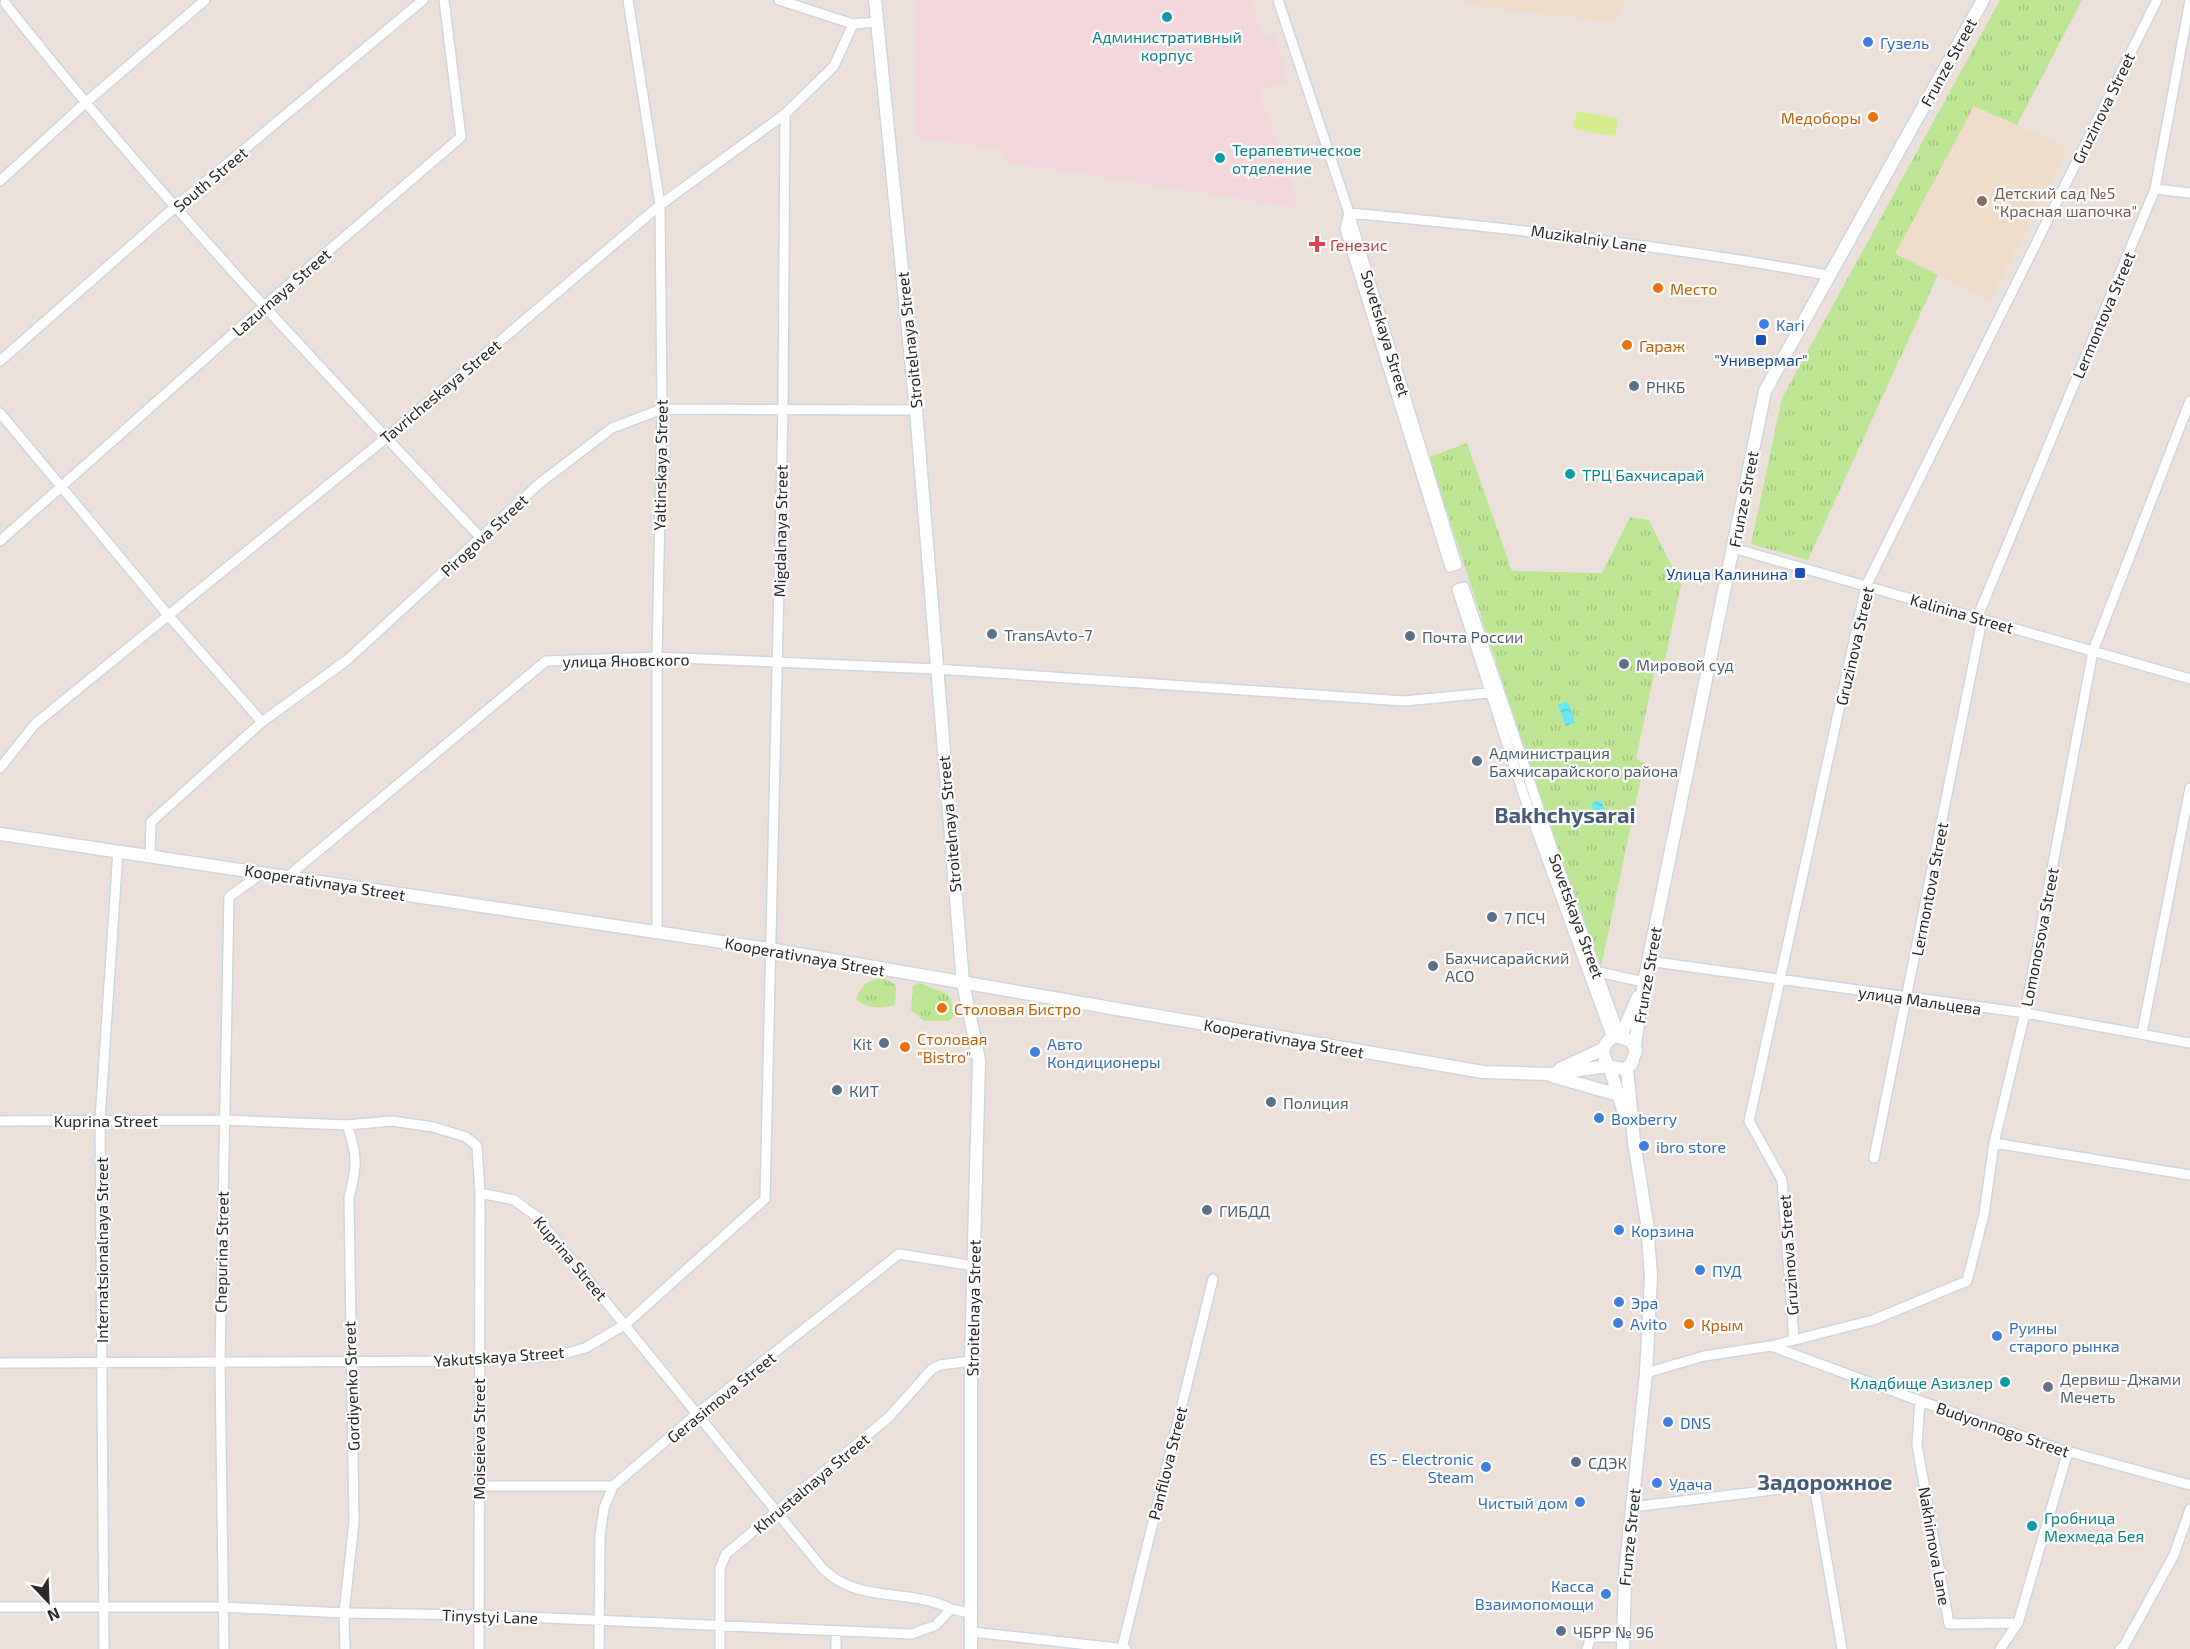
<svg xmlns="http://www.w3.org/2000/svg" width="2190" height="1649" viewBox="0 0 2190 1649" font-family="'Exo 2',sans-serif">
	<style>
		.education { fill: #efdcc9 }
		.medical { fill: #f3d7dd }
		.grass { fill: url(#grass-tufts) }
		.pitch { fill: #d5ed8f }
		.water { fill: url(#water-waves) }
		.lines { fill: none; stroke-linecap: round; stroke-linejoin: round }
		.street-casing { stroke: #cfd6e3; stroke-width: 12 }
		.secondary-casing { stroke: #cfd6e3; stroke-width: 15 }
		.street { stroke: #fff; stroke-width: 9 }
		.secondary { stroke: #fff; stroke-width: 12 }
		.culture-dot { fill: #0f9aa8; stroke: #fff; stroke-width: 2 }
		.shop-dot { fill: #3f7fe0; stroke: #fff; stroke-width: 2 }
		.food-dot { fill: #e8710a; stroke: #fff; stroke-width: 2 }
		.education-dot { fill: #8d6e63; stroke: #fff; stroke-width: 2 }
		.health-dot { fill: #e0444e; stroke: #fff; stroke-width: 2 }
		.transit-dot { fill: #1a4fb4; stroke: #fff; stroke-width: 2 }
		.service-dot { fill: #5c6f8a; stroke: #fff; stroke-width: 2 }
		.worship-dot { fill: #6b7280; stroke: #fff; stroke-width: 2 }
		.labels { text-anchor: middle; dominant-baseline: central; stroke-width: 4.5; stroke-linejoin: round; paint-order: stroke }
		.culture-label { font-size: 16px; fill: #0d838f; stroke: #fff; text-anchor: start }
		.shop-label { font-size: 16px; fill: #366cbe; stroke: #fff; text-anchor: start }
		.street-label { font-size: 16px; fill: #292929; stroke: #fff }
		.food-label { font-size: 16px; fill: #c56008; stroke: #fff; text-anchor: start }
		.education-label { font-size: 16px; fill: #785e54; stroke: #fff; text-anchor: start }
		.health-label { font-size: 16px; fill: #be3a42; stroke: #fff; text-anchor: start }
		.transit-label { font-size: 16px; fill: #164399; stroke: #fff }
		.service-label { font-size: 16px; fill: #4e5e75; stroke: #fff; text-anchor: start }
		.worship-label { font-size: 16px; fill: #5b616d; stroke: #fff; text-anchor: start }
		.district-label { font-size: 22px; font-weight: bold; fill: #485a7b; stroke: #fff }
	</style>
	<defs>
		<pattern id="grass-tufts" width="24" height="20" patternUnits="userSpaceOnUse" patternTransform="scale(1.5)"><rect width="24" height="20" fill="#bee594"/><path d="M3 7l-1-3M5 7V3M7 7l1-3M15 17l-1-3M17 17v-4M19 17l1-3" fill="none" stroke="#a3c480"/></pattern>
		<pattern id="water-waves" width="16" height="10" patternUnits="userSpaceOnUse" patternTransform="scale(1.5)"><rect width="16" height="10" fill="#69e6f2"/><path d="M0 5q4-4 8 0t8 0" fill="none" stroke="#5bc5d0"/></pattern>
	</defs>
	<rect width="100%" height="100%" fill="#ece1da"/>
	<!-- education -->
	<path class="education" d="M 1465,0 L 1625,0 L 1613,22 L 1466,5 Z
		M 1974,106 L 2067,148 L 1990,300 L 1895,254 Z"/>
	<!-- medical -->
	<path class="medical" d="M 914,0 L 1251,0 L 1262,37 L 1274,34 L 1288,82 L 1259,90 L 1299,208 L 1005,162 L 1003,150 L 916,137 Z"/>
	<!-- grass -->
	<path class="grass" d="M 2000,0 L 2082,0 L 2017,125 L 1974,106 L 1895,254 L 1938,275 L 1808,560 L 1751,544 L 1782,398 Z
		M 1467,443 L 1512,571 L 1602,573 L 1630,517 L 1649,520 L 1681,585 L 1665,660 L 1656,665 L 1636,758 L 1644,764 L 1599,976 L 1429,457 Z
		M 884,978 L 896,985 L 895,1005 C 880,1009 868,1009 856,999 C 863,984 868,979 884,978 Z
		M 919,983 L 945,993 L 951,999 L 954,1016 L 948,1021 L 924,1021 L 911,1010 L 913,986 Z"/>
	<!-- pitch -->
	<path class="pitch" d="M 1577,111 L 1618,118 L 1615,136 L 1573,129 Z"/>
	<!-- water -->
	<path class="water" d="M 1568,701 L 1575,723 L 1566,726 L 1558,705 Z
		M 1601,800 L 1609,822 L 1598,826 L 1591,803 Z"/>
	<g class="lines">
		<defs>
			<path id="street" d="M 628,0 L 660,205 L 662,409 L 657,657 L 657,932
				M 779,0 L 853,24
				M 1278,0 L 1349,213 L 1457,565 L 1450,567 L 1345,229 L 1349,213
				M 5,3 C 153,191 316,364 481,538
				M 0,181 L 84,104 L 205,0
				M 2155,189 L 2190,193
				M 1349,213 C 1510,228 1669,246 1827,275
				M 0,361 L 174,208 L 423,0
				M 0,413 L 168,615 L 262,722
				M 0,541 L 263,307 L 461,137 L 444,0
				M 1733,548 L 2190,679
				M 1977,618 L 2155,189 L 2190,0
				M 0,768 L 35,724 L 386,438 L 660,205 L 785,114 L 834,66 L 853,24 L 877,22
				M 150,856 L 151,822 L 262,722 L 347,660 L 540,483 L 612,428 L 662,409 L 916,410
				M 287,877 L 546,661 L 657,657 L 936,669 L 1404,701 L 1499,692
				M 1648,961 L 2025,1013 L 2190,1043
				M 1594,971 L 1644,982
				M 2142,1033 L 2190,788
				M 1612,1038 L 1524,796 L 1457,589 L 1464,587 L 1559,868 L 1617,1027 L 1625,1036
				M 0,1121 L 223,1120 L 347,1125 L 392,1121 L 433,1127 L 466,1137 L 477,1146 L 480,1193 L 514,1200 L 536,1216 L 823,1569 C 861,1605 908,1587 951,1609
				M 1994,1143 L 2190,1175
				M 1874,1158 L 1982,620
				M 1794,1340 L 1782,1180 L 1749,1121 L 1866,586 L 2157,0
				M 1771,1346 L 1873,1320 L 1967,1281 L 1984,1214 L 1994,1143 L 2025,1013 L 2093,651 L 2190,401
				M 0,1363 L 478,1361 L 560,1355 L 585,1348 L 626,1324 L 765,1199 L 783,409 L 785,114
				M 1646,1373 L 1704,1356 L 1771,1346 L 1920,1401 L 2059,1449 L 2190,1485
				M 1920,1401 L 1917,1445 L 1949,1624 L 2018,1623
				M 479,1486 L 613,1486
				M 1632,1507 L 1814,1485 L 1842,1649
				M 0,1607 L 223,1607 L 344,1613 L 479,1615 L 912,1634 L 936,1625 L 951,1609 L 970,1613
				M 972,1632 L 1126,1649
				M 1122,1648 L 1213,1279
				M 104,1649 L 100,1120 L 118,851
				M 224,1649 L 220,1362 L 229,897 L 262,873
				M 345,1649 L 344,1613 L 354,1522 L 349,1198 C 357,1166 358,1156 347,1125
				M 479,1649 L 480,1193
				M 599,1649 L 600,1536 L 604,1508 L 613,1486 L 698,1413 L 899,1254 L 974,1266
				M 720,1649 L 720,1568 L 726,1554 L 889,1417 L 932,1369 L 940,1365 L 971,1361
				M 836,1649 L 836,1632
				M 1587,1649 L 1591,1637 L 1621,1637
				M 2000,1649 L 2018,1623 L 2068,1451
				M 2120,1649 L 2124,1646 L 2174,1555 L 2190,1509"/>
			<path id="secondary" d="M 875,0 L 916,410 L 963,983 L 979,1060 L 971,1361 L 971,1649
				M 0,834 L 769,949 L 1483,1072 L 1548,1074 L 1609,1066
				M 1621,1036 L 1638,997
				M 1635,1045 L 1644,982 L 1765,391 L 1983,0
				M 1609,1066 L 1623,1069 L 1631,1065 L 1636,1050 L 1631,1041 L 1616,1036 C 1602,1042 1600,1054 1609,1066 L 1626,1119
				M 1560,1069 L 1603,1049
				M 1552,1076 L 1619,1095
				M 1623,1649 L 1625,1575 L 1646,1373 L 1651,1276 L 1647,1223 L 1634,1142 L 1627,1068"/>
		</defs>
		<!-- street casing -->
		<use href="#street" class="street-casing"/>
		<!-- secondary casing -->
		<use href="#secondary" class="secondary-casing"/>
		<!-- street -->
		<use href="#street" class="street"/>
		<!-- secondary -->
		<use href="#secondary" class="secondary"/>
	</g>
	<!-- markers -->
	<g class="culture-dot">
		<circle cx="1167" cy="17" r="6"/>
		<circle cx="1220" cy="158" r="6"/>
		<circle cx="1570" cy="474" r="6"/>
		<circle cx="2005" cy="1382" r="6"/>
		<circle cx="2032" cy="1526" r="6"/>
	</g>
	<g class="shop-dot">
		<circle cx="1868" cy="42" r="6"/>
		<circle cx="1764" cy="324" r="6"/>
		<circle cx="1035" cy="1052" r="6"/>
		<circle cx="1599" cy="1118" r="6"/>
		<circle cx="1644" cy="1146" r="6"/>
		<circle cx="1619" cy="1230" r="6"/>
		<circle cx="1700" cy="1270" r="6"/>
		<circle cx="1619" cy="1302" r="6"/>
		<circle cx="1618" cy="1323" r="6"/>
		<circle cx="1997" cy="1336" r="6"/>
		<circle cx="1668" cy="1422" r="6"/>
		<circle cx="1486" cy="1467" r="6"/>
		<circle cx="1657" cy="1483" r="6"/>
		<circle cx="1580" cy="1502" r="6"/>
		<circle cx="1606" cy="1594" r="6"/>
	</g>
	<g class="food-dot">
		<circle cx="1873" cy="117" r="6"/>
		<circle cx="1658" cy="288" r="6"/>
		<circle cx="1627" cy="345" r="6"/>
		<circle cx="942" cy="1008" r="6"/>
		<circle cx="905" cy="1047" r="6"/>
		<circle cx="1689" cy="1324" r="6"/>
	</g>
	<circle class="education-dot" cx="1982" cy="201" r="6"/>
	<path class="health-dot" d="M1314 235h6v6h6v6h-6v6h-6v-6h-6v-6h6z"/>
	<g class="transit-dot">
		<rect x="1755" y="334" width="12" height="12" rx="3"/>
		<rect x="1794" y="567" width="12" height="12" rx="3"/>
	</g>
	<g class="service-dot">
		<circle cx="1634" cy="386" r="6"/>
		<circle cx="992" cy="634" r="6"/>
		<circle cx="1410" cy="636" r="6"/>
		<circle cx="1624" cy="664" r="6"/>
		<circle cx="1477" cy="761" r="6"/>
		<circle cx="1492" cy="917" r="6"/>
		<circle cx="1433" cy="966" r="6"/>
		<circle cx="884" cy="1043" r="6"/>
		<circle cx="837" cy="1090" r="6"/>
		<circle cx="1271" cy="1102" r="6"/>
		<circle cx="1207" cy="1210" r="6"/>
		<circle cx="1576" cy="1462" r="6"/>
		<circle cx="1561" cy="1631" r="6"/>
	</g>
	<circle class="worship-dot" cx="2048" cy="1387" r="6"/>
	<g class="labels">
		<!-- culture labels -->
		<g class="culture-label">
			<text x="1167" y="36" text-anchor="middle">Административный<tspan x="1167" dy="18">корпус</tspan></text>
			<text x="1232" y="149">Терапевтическое<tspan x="1232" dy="18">отделение</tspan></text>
			<text x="1582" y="474">ТРЦ Бахчисарай</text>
			<text x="1993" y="1382" text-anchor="end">Кладбище Азизлер</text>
			<text x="2044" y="1517">Гробница<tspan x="2044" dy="18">Мехмеда Бея</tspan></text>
		</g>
		<!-- shop labels -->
		<g class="shop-label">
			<text x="1880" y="42">Гузель</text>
			<text x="1776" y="324">Kari</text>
			<text x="1047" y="1043">Авто<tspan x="1047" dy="18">Кондиционеры</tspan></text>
			<text x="1611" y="1118">Boxberry</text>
			<text x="1656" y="1146">ibro store</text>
			<text x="1631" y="1230">Корзина</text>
			<text x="1712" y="1270">ПУД</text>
			<text x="1631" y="1302">Эра</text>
			<text x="1630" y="1323">Avito</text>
			<text x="2009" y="1327">Руины<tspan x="2009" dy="18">старого рынка</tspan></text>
			<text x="1680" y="1422">DNS</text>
			<text x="1474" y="1458" text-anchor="end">ES - Electronic<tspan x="1474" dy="18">Steam</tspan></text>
			<text x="1669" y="1483">Удача</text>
			<text x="1568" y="1502" text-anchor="end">Чистый дом</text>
			<text x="1594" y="1585" text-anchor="end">Касса<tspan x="1594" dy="18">Взаимопомощи</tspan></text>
		</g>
		<!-- street labels -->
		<g class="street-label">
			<text transform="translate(1948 62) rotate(-61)">Frunze Street</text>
			<text transform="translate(2103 108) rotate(-64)">Gruzinova Street</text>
			<text transform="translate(210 179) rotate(-40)">South Street</text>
			<text transform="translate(1589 238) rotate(8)">Muzikalniy Lane</text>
			<text transform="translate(281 292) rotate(-41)">Lazurnaya Street</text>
			<text transform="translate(2103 315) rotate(-67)">Lermontova Street</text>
			<text transform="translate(1386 333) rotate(73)">Sovetskaya Street</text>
			<text transform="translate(909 340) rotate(-96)">Stroitelnaya Street</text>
			<text transform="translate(440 391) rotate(-40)">Tavricheskaya Street</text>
			<text transform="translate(660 465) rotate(-89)">Yaltinskaya Street</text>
			<text transform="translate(1743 499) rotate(-79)">Frunze Street</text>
			<text transform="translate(780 531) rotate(-89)">Migdalnaya Street</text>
			<text transform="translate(484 535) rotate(-43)">Pirogova Street</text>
			<text transform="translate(1962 613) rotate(16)">Kalinina Street</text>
			<text transform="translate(1854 646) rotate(-77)">Gruzinova Street</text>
			<text transform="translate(626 660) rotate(-1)">улица Яновского</text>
			<text transform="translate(949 824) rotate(-95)">Stroitelnaya Street</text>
			<text transform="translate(325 882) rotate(9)">Kooperativnaya Street</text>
			<text transform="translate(1929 889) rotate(-79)">Lermontova Street</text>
			<text transform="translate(1577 916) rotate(70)">Sovetskaya Street</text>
			<text transform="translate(2039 937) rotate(-79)">Lomonosova Street</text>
			<text transform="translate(805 956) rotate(10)">Kooperativnaya Street</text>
			<text transform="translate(1647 975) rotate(-80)">Frunze Street</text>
			<text transform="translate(1920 1000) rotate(8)">улица Мальцева</text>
			<text transform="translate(1284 1038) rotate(10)">Kooperativnaya Street</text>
			<text x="106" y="1120">Kuprina Street</text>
			<text transform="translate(101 1250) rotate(-90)">Internatsionalnaya Street</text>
			<text transform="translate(221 1252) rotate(-89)">Chepurina Street</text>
			<text transform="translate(1788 1255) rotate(-94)">Gruzinova Street</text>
			<text transform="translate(571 1258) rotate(50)">Kuprina Street</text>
			<text transform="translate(973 1308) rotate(-89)">Stroitelnaya Street</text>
			<text transform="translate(499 1356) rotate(-4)">Yakutskaya Street</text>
			<text transform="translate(351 1386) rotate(-92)">Gordiyenko Street</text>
			<text transform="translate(721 1397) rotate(-39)">Gerasimova Street</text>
			<text transform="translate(2003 1429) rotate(19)">Budyonnogo Street</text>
			<text transform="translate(478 1439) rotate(-90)">Moiseieva Street</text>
			<text transform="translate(1167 1463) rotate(-76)">Panfilova Street</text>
			<text transform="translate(811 1483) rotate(-40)">Khrustalnaya Street</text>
			<text transform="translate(1629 1537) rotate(-84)">Frunze Street</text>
			<text transform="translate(1935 1546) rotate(80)">Nakhimova Lane</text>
			<text transform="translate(490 1616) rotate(2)">Tinystyi Lane</text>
		</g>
		<!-- food labels -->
		<g class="food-label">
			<text x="1861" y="117" text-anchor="end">Медоборы</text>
			<text x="1670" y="288">Место</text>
			<text x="1639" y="345">Гараж</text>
			<text x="954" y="1008">Столовая Бистро</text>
			<text x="917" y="1038">Столовая<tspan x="917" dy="18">"Bistro"</tspan></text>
			<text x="1701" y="1324">Крым</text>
		</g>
		<!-- education labels -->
		<g class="education-label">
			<text x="1994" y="192">Детский сад №5<tspan x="1994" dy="18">"Красная шапочка"</tspan></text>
		</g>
		<!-- health labels -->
		<g class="health-label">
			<text x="1330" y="244">Генезис</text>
		</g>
		<!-- transit labels -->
		<g class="transit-label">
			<text x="1761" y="359">"Универмаг"</text>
			<text x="1788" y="573" text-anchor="end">Улица Калинина</text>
		</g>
		<!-- service labels -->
		<g class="service-label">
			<text x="1646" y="386">РНКБ</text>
			<text x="1004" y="634">TransAvto-7</text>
			<text x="1422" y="636">Почта России</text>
			<text x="1636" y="664">Мировой суд</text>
			<text x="1489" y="752">Администрация<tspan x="1489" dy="18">Бахчисарайского района</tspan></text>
			<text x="1504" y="917">7 ПСЧ</text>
			<text x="1445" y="957">Бахчисарайский<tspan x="1445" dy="18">АСО</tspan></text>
			<text x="872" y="1043" text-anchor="end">Kit</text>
			<text x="849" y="1090">КИТ</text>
			<text x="1283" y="1102">Полиция</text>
			<text x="1219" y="1210">ГИБДД</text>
			<text x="1588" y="1462">СДЭК</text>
			<text x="1573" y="1631">ЧБРР № 96</text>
		</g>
		<!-- worship labels -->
		<g class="worship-label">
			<text x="2060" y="1378">Дервиш-Джами<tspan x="2060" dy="18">Мечеть</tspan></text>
		</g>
		<!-- district labels -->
		<g class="district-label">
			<text x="1565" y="814">Bakhchysarai</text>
			<text x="1825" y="1481">Задорожное</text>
		</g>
	</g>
	<!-- north arrow -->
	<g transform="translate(48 1601) rotate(157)" stroke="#ffffff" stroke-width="4.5" paint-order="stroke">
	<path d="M0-4.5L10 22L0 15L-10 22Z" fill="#292929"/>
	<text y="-9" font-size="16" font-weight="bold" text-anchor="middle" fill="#292929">N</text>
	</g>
</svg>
